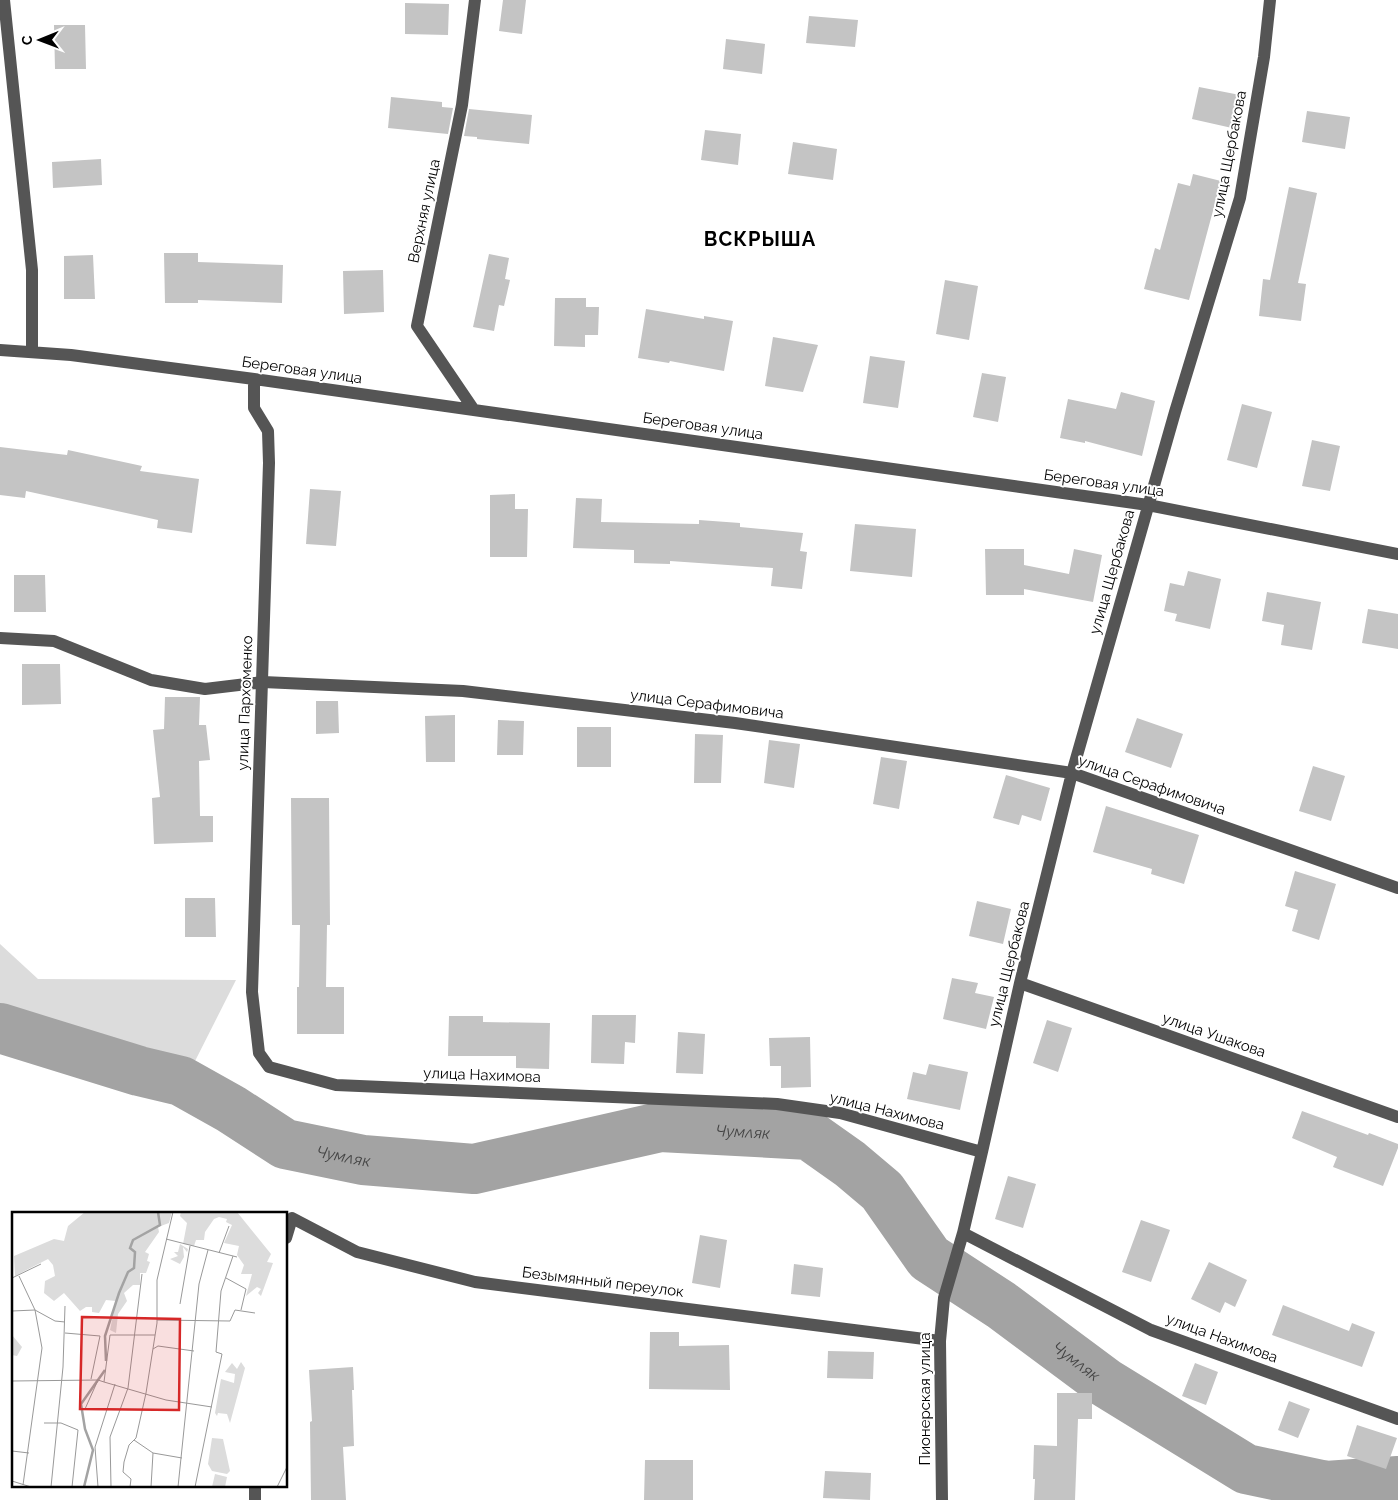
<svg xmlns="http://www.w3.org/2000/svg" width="1398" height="1500" viewBox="0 0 1398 1500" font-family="Raleway,sans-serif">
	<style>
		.green { fill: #dcdcdc }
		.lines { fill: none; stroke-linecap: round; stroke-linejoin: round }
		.river { stroke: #a3a3a3; stroke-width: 50 }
		.building { fill: #c4c4c4 }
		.minor { stroke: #555; stroke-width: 12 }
		.labels { text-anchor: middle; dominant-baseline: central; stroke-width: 4; stroke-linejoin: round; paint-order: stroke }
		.street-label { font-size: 15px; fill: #000; stroke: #fff }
		.water-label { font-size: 16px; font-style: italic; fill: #444; stroke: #fff }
		.district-label { font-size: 20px; font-weight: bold; letter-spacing: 1px; fill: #000; stroke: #fff }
		.inset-river { fill: none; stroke: #a3a3a3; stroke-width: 2.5 }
		.inset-road { fill: none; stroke: #999; stroke-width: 1 }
		.view { fill: #d62828; fill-opacity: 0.15; stroke: #d62828; stroke-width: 2.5 }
		.inset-edge { fill: none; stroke: #000; stroke-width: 2.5 }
	</style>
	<rect width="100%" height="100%" fill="#fff"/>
	<!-- green -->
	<path class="green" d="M 0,944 L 38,979 L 236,980 L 190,1071 L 40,1035 L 0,1021 Z"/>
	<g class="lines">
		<!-- river -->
		<path class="river" id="s1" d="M 0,1028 L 139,1071 L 181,1081 L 231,1109 L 285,1144 L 363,1160 L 474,1169 L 660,1127 L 809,1135 L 850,1164 L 882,1191 L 929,1258 L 1001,1305 L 1106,1383 L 1246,1469 L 1326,1486 L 1398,1481"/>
	</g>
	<!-- building -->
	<path class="building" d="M 503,0 L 526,0 L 522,34 L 499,31 Z
		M 405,3 L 449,4 L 448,35 L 405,34 Z
		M 809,16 L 858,20 L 855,47 L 806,43 Z
		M 54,25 L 85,25 L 86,69 L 55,69 Z
		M 726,39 L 765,44 L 762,74 L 723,69 Z
		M 1199,87 L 1240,95 L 1232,128 L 1192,119 Z
		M 391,97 L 442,102 L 442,107 L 453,108 L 448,134 L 388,128 Z
		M 469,109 L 532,115 L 529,144 L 477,139 L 477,137 L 464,136 Z
		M 1307,111 L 1350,117 L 1345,149 L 1302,142 Z
		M 705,130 L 741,134 L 738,165 L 701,160 Z
		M 793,142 L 837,149 L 833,180 L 788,174 Z
		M 101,159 L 102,185 L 53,188 L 52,162 Z
		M 1193,174 L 1221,181 L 1189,300 L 1144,289 L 1155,248 L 1160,250 L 1178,183 L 1190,186 Z
		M 1289,187 L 1317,193 L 1298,283 L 1306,284 L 1301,321 L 1259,316 L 1263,279 L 1270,280 Z
		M 164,253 L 198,253 L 198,262 L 283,265 L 282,303 L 198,300 L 198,303 L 165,303 Z
		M 489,254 L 509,258 L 505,279 L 510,280 L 504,306 L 499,305 L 494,331 L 473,327 Z
		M 93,255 L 95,299 L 64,299 L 64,256 Z
		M 383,270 L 384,312 L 344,314 L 343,271 Z
		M 945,280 L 978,286 L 969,340 L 936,334 Z
		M 555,298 L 586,298 L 586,307 L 599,307 L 598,335 L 585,335 L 585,347 L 554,346 Z
		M 646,309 L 704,319 L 704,316 L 733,321 L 724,371 L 670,361 L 669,363 L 638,358 Z
		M 773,337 L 818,345 L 803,392 L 765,386 Z
		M 870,356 L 905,361 L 898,408 L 863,403 Z
		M 982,373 L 1006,377 L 998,422 L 973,417 Z
		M 1121,392 L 1155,401 L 1142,456 L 1085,441 L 1085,443 L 1060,438 L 1068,399 L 1116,409 Z
		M 1242,404 L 1272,412 L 1257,468 L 1227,460 Z
		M 1312,440 L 1340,446 L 1330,491 L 1302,486 Z
		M 0,447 L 67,455 L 68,450 L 142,466 L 140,471 L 199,479 L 192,533 L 157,528 L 158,520 L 26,491 L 25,498 L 0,495 Z
		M 310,489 L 341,491 L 336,546 L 306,544 Z
		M 515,494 L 515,509 L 528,509 L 527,557 L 490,557 L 490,495 Z
		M 576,498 L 602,499 L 601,522 L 699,524 L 699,520 L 740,523 L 740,527 L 803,533 L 800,551 L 807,552 L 802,589 L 771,586 L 773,568 L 670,561 L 670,564 L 634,563 L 634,550 L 573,548 Z
		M 855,524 L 916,529 L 912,577 L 850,571 Z
		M 985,549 L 1024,549 L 1024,565 L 1069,574 L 1074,549 L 1102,555 L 1093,602 L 1024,589 L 1024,595 L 986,595 Z
		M 1188,571 L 1221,579 L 1210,629 L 1175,621 L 1177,614 L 1164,611 L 1170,583 L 1184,586 Z
		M 14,575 L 45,575 L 46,612 L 14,612 Z
		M 1267,592 L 1321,602 L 1312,650 L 1281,645 L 1284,625 L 1262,621 Z
		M 1368,609 L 1398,614 L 1398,649 L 1362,643 Z
		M 22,664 L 60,664 L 61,704 L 22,705 Z
		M 165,697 L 200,697 L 199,725 L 206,725 L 210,760 L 199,761 L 200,816 L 213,816 L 213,842 L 154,844 L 152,798 L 160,797 L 153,730 L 164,729 Z
		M 316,701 L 338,701 L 339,733 L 316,734 Z
		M 455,715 L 455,762 L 426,762 L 425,716 Z
		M 1137,718 L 1183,734 L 1171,768 L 1125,752 Z
		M 498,720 L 524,721 L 523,755 L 497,755 Z
		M 577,727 L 611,727 L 611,767 L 577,767 Z
		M 695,734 L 723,735 L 721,783 L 694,783 Z
		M 769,740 L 800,744 L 794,788 L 764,783 Z
		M 881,757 L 907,761 L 899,809 L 873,804 Z
		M 1313,766 L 1345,776 L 1331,821 L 1299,811 Z
		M 1006,775 L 1050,788 L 1041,821 L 1022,815 L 1019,825 L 993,818 Z
		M 291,798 L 329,798 L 330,925 L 327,925 L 326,987 L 344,987 L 344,1034 L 297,1034 L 297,987 L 299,987 L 300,925 L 292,925 Z
		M 1106,806 L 1199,835 L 1184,884 L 1151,874 L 1152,869 L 1093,852 Z
		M 1295,871 L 1336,884 L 1319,940 L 1292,931 L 1298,910 L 1285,906 Z
		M 185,898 L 215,898 L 216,937 L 185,937 Z
		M 977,901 L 1011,909 L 1003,944 L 969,936 Z
		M 952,978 L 978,983 L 975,993 L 994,997 L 986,1029 L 943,1019 Z
		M 592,1015 L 636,1015 L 635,1043 L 625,1042 L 624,1064 L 591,1063 Z
		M 449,1016 L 483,1016 L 483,1022 L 550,1023 L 549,1069 L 516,1068 L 516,1056 L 448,1056 Z
		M 1047,1020 L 1072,1028 L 1058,1072 L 1033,1063 Z
		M 678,1032 L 705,1034 L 703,1074 L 676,1073 Z
		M 810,1037 L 811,1087 L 781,1088 L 781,1066 L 770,1066 L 769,1038 Z
		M 929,1064 L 968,1072 L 960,1110 L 907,1099 L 913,1072 L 926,1075 Z
		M 1302,1111 L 1368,1135 L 1369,1133 L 1398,1144 L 1398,1148 L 1383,1186 L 1333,1167 L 1337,1157 L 1292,1138 Z
		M 1008,1176 L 1036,1184 L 1023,1228 L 995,1219 Z
		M 1141,1220 L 1170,1230 L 1151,1282 L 1122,1272 Z
		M 700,1235 L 727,1240 L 720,1288 L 692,1283 Z
		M 1209,1262 L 1247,1280 L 1235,1307 L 1225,1302 L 1220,1313 L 1191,1299 Z
		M 794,1264 L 823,1268 L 820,1297 L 791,1294 Z
		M 1283,1305 L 1349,1331 L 1352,1323 L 1375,1332 L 1362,1367 L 1272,1335 Z
		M 650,1332 L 679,1332 L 679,1346 L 729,1345 L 730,1390 L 649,1389 Z
		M 828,1351 L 874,1352 L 873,1379 L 827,1378 Z
		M 1195,1363 L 1218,1372 L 1206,1405 L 1182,1396 Z
		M 353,1367 L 354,1390 L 352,1390 L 354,1446 L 343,1447 L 346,1500 L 311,1500 L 310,1422 L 312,1421 L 309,1370 Z
		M 1057,1393 L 1092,1393 L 1092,1419 L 1078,1419 L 1075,1500 L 1034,1500 L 1035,1479 L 1033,1479 L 1034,1445 L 1057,1446 Z
		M 1289,1401 L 1310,1409 L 1298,1438 L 1278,1430 Z
		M 1357,1425 L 1397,1438 L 1386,1469 L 1347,1456 Z
		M 645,1460 L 693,1460 L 693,1500 L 644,1500 Z
		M 825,1471 L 871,1473 L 870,1500 L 823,1498 Z"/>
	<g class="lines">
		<!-- minor -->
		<path class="minor" d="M 4,0 L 32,270 L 32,352
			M 0,350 L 71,355 L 254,379 L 1148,505 L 1398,554
			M 254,379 L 254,408 L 268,431 L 269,463 L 252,992 L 259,1053 L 269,1067 L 336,1085 L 777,1104 L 840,1113 L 982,1152 L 963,1233 L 1151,1330 L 1398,1419
			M 474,410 L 417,326 L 462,105 L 475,0
			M 0,638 L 54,641 L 151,680 L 205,689 L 263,682 L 463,691 L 735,723 L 1072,773 L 1398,888
			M 1020,983 L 1398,1117
			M 982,1152 L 1020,983 L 1072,773 L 1175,412 L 1240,198 L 1264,57 L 1270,0
			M 286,1238 L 292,1218 L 357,1252 L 475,1282 L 940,1341
			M 255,1500 L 255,1486
			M 942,1500 L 940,1341 L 944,1298 L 963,1233"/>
	</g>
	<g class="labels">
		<!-- street labels -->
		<g class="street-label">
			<text transform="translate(1229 154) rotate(-79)">улица Щербакова</text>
			<text transform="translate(424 211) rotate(-78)">Верхняя улица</text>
			<text transform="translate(302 370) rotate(8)">Береговая улица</text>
			<text transform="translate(703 426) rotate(8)">Береговая улица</text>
			<text transform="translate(1104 483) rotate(8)">Береговая улица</text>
			<text transform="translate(1112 572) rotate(-74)">улица Щербакова</text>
			<text transform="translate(245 703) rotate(-88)">улица Пархоменко</text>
			<text transform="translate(707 704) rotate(7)">улица Серафимовича</text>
			<text transform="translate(1152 785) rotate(19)">улица Серафимовича</text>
			<text transform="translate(1009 964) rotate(-76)">улица Щербакова</text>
			<text transform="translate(1214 1035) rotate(19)">улица Ушакова</text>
			<text transform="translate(482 1075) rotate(2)">улица Нахимова</text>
			<text transform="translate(887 1111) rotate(14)">улица Нахимова</text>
			<text transform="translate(603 1282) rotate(7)">Безымянный переулок</text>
			<text transform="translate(1222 1338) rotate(20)">улица Нахимова</text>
			<text transform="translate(925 1399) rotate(-90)">Пионерская улица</text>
		</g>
		<!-- water labels -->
		<g class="water-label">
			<text stroke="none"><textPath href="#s1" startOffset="775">Чумляк</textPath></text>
			<text stroke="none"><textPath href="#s1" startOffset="370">Чумляк</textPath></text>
			<text stroke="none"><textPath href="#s1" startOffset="1195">Чумляк</textPath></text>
		</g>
		<!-- district labels -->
		<g class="district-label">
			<text x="760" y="239">ВСКРЫША</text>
		</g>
	</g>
	<!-- overview -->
	<g transform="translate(12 1212)">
		<rect width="275" height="275" fill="#fff"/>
		<path d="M 73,0 L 160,0 L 157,11 L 146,15 L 147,20 L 133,40 L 137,42 L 135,49 L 138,50 L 134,61 L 128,61 L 128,73 L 121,73 L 112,81 L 115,89 L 106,102 L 104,121 L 98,118 L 104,89 L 94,88 L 87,101 L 80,100 L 80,95 L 74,95 L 68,99 L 52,81 L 42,89 L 32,81 L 33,69 L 43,64 L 41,53 L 36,47 L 3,64 L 2,44 L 42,27 L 52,29 L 56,14 ZM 169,0 L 225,0 L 259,42 L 255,50 L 261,51 L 249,84 L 246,81 L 249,77 L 245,75 L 234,84 L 240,62 L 229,62 L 232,53 L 225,43 L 227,34 L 212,31 L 220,13 L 214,10 L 215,7 L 207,5 L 202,7 L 193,20 L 192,28 L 184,28 L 182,34 L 171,32 L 175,11 L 168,4 ZM 168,32 L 176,37 L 175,40 L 171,35 L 172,45 L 168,52 L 158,47 L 166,44 L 162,40 L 166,40 ZM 0,123 L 10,135 L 5,144 L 0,143 ZM 229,150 L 233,156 L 218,211 L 215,202 L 206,201 L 205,204 L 203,201 L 207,178 L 209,167 L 222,171 L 223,162 L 213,160 L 220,151 L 225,157 ZM 200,226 L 211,227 L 218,259 L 215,262 L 200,259 L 196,252 ZM 203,262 L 215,265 L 213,275 L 200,275 Z" fill="#dcdcdc"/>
		<path class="inset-river" d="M 94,149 L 93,124 L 107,81 L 116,60 L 122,56 L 123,40 L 118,36 L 121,28 L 148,13 L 146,0M 72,275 L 81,238 L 73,217 L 69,192 L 93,158"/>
		<path class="inset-road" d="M 154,27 L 225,45M 207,41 L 217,14M 7,64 L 23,98 L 30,136 L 11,273M 0,66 L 29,52M 214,66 L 234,77 L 229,98M 168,92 L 178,34M 0,99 L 23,98 L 43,109 L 53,110M 145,108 L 218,109 L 223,98 L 243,101M 53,121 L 88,124 L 79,167M 141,137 L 146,134 L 182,139M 0,169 L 86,168M 92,170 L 154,188 L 200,195M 73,197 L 86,168 L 92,170 L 98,123 L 143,123M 32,211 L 49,211 L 66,218 L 60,275M 122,228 L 141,241 L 170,246M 0,239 L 17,241M 0,269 L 19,275M 39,275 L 51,155 L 53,94M 86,275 L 83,235 L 103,172M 99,275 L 98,225 L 116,176 L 130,62M 118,275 L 119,267 L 111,260 L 112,250 L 117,233 L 124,226 L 134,181 L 145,111 L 145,68 L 161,0M 139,275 L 141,241M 166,275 L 187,72 L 196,38M 183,275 L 210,142 L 204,140 L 209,79 L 221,44M 265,275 L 275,255"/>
		<path class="view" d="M 70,105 L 168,107 L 167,198 L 68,197 Z"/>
		<rect width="275" height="275" class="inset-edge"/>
	</g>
	<!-- north arrow -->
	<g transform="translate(40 40) rotate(269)" stroke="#ffffff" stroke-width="4" paint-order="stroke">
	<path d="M0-4L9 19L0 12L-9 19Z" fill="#000000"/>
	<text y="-8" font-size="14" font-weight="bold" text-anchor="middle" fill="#000000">С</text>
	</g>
</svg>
